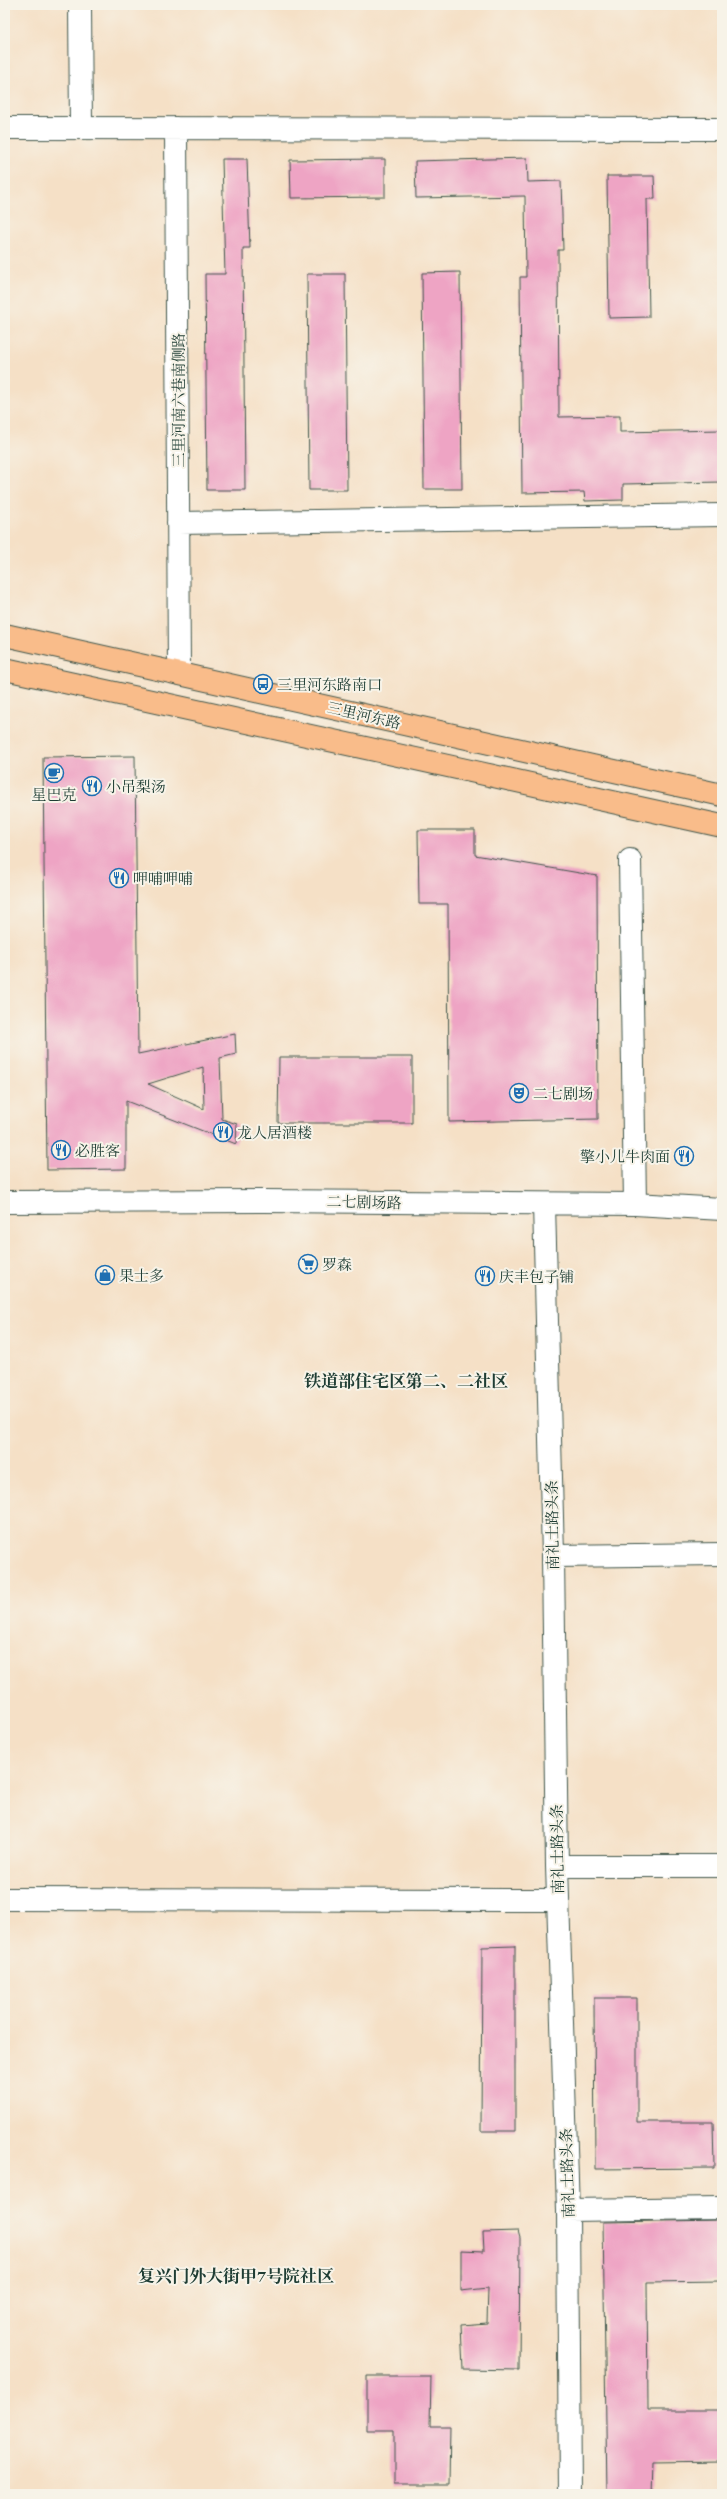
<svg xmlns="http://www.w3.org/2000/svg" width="727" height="2499" viewBox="0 0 727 2499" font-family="'EB Garamond','Noto Serif SC',serif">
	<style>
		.building { fill: #eea4c4; fill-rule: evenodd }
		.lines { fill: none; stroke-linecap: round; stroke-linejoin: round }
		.minor-casing { stroke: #3f554a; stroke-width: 24 }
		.major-casing { stroke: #3f554a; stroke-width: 24 }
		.minor { stroke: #fff; stroke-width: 22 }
		.major { stroke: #f9bc8a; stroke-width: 22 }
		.labels { text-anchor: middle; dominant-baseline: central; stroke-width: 4; stroke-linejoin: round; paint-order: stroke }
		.street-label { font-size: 15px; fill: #1f3d34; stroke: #f7f3e8 }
		.poi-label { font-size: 15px; fill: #1f3d34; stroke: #f7f3e8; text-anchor: start }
		.quarter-label { font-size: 17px; font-weight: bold; fill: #1f3d34; stroke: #f7f3e8 }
	</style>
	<rect width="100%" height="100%" fill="#f7f3e8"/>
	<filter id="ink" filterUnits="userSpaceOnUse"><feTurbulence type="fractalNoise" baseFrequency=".025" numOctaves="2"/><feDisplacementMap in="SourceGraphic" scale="8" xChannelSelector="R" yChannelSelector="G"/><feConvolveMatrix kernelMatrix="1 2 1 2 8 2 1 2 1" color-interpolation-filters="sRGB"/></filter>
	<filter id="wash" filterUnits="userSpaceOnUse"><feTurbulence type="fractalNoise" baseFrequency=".012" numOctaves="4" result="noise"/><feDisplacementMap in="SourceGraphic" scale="16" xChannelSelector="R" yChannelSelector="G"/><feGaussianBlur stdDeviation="0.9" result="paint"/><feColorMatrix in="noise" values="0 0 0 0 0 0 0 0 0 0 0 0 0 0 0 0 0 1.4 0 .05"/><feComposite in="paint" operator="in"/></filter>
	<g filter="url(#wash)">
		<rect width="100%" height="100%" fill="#f5e0c6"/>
		<g id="blocks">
			<!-- building -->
			<path class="building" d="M 527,158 L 528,182 L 561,181 L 563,250 L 558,250 L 559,417 L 620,416 L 620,432 L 722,430 L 722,482 L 623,484 L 623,500 L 585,501 L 584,492 L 522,493 L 520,277 L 526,277 L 525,196 L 416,198 L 415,161 Z
				M 222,159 L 247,159 L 250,248 L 243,248 L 245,490 L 207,490 L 205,274 L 225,274 Z
				M 385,159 L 385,197 L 291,198 L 290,160 Z
				M 607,176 L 654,176 L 655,199 L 647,199 L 649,317 L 609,318 Z
				M 460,272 L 462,489 L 424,489 L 422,273 Z
				M 307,274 L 345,274 L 347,490 L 309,490 Z
				M 135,756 L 138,1054 L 235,1034 L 236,1054 L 220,1058 L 222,1119 L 237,1124 L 236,1144 L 126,1101 L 126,1169 L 47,1170 L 43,757 ZM 203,1067 L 204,1109 L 148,1084 Z
				M 418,830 L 475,830 L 475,855 L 597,876 L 598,1119 L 449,1122 L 448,904 L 419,904 Z
				M 279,1057 L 412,1057 L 412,1123 L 278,1123 Z
				M 515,1946 L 515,2131 L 481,2131 L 482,1947 Z
				M 594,1998 L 637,1998 L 637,2122 L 713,2122 L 714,2168 L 595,2169 Z
				M 722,2220 L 722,2281 L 647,2282 L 648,2410 L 722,2410 L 722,2461 L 653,2462 L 652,2494 L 607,2494 L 603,2222 Z
				M 518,2231 L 520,2238 L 519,2370 L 463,2369 L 461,2325 L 487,2323 L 488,2288 L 461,2291 L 461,2250 L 484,2251 L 483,2232 Z
				M 367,2376 L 431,2376 L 430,2426 L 450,2426 L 449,2484 L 394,2484 L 394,2430 L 367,2430 Z"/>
		</g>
	</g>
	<g filter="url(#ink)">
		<use href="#blocks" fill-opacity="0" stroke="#3f554a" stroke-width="1"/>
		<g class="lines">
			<defs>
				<path id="minor" d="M 80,5 L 81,127
					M 5,128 L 722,129
					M 176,128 L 179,673
					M 178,523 L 722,515
					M 630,860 L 635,1204
					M 5,1202 L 264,1201 L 635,1204 L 722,1209
					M 544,1204 L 553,1556 L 557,1866 L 568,2210 L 570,2494
					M 553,1556 L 722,1554
					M 557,1866 L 722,1866
					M 5,1899 L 558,1900
					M 568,2210 L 722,2208"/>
				<path id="major" d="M 5,635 L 722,795
					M 5,669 L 722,826"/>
			</defs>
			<!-- minor casing -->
			<use href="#minor" class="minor-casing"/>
			<!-- major casing -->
			<use href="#major" class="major-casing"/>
			<!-- minor -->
			<use href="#minor" class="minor"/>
			<!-- major -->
			<use href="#major" class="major"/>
		</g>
	</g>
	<!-- icons -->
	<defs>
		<symbol id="bus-ring" viewBox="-11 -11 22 22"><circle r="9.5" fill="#f7f3e8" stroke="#1f6fb2" stroke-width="1.5"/><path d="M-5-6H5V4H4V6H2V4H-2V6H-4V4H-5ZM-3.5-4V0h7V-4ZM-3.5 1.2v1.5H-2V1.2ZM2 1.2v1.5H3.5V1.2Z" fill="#1f6fb2"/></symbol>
		<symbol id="cafe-ring" viewBox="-11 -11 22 22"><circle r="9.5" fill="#f7f3e8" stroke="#1f6fb2" stroke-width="1.5"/><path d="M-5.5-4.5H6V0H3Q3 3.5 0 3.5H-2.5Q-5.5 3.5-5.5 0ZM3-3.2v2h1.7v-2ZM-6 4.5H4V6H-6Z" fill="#1f6fb2"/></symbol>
		<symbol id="restaurant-ring" viewBox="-11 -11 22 22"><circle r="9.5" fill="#f7f3e8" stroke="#1f6fb2" stroke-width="1.5"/><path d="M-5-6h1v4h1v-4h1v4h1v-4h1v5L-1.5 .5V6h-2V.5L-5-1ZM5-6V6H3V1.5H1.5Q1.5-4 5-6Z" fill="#1f6fb2"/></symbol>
		<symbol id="theatre-ring" viewBox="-11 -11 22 22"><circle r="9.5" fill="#f7f3e8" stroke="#1f6fb2" stroke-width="1.5"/><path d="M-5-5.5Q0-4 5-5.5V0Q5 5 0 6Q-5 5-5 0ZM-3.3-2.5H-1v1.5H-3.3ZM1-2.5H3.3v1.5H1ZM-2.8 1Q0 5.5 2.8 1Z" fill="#1f6fb2"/></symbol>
		<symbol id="supermarket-ring" viewBox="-11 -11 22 22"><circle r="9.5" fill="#f7f3e8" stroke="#1f6fb2" stroke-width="1.5"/><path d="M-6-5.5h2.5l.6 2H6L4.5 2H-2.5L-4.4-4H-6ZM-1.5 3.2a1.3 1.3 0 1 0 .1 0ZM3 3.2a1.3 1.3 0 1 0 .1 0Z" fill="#1f6fb2"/></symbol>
		<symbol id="shop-ring" viewBox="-11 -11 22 22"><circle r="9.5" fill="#f7f3e8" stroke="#1f6fb2" stroke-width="1.5"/><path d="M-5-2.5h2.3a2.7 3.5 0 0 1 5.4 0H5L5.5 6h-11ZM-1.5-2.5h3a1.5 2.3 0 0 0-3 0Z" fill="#1f6fb2"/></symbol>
	</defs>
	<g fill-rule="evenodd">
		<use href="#bus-ring" x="252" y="673" width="22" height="22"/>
		<use href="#cafe-ring" x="43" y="762" width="22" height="22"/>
		<use href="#restaurant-ring" x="81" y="775" width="22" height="22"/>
		<use href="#restaurant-ring" x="108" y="867" width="22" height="22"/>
		<use href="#theatre-ring" x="508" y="1082" width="22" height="22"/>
		<use href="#restaurant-ring" x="212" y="1121" width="22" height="22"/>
		<use href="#restaurant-ring" x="50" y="1139" width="22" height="22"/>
		<use href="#restaurant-ring" x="673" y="1145" width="22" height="22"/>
		<use href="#supermarket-ring" x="297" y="1253" width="22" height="22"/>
		<use href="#shop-ring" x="94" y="1264" width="22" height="22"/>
		<use href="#restaurant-ring" x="474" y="1265" width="22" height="22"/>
	</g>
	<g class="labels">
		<!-- street labels -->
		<g class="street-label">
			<text transform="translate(178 400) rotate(-90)">三里河南六巷南侧路</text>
			<text transform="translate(364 715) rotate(13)">三里河东路</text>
			<text transform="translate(364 1202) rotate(1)">二七剧场路</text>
			<text transform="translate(552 1525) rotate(-91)">南礼士路头条</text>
			<text transform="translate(557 1849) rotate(-91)">南礼士路头条</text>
			<text transform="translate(567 2173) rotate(-92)">南礼士路头条</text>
		</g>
		<!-- poi labels -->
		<g class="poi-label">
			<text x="277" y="684">三里河东路南口</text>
			<text x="106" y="786">小吊梨汤</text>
			<text x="54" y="794" text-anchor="middle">星巴克</text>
			<text x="133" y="878">呷哺呷哺</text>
			<text x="533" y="1093">二七剧场</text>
			<text x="237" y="1132">龙人居酒楼</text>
			<text x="75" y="1150">必胜客</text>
			<text x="670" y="1156" text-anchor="end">擎小儿牛肉面</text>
			<text x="322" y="1264">罗森</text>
			<text x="119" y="1275">果士多</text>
			<text x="499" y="1276">庆丰包子铺</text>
		</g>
		<!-- quarter labels -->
		<g class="quarter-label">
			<text x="406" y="1381">铁道部住宅区第二、二社区</text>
			<text x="236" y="2276">复兴门外大街甲7号院社区</text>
		</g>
	</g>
	<!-- margin -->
	<rect width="727" height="2499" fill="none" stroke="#f7f3e8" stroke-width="20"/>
</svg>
